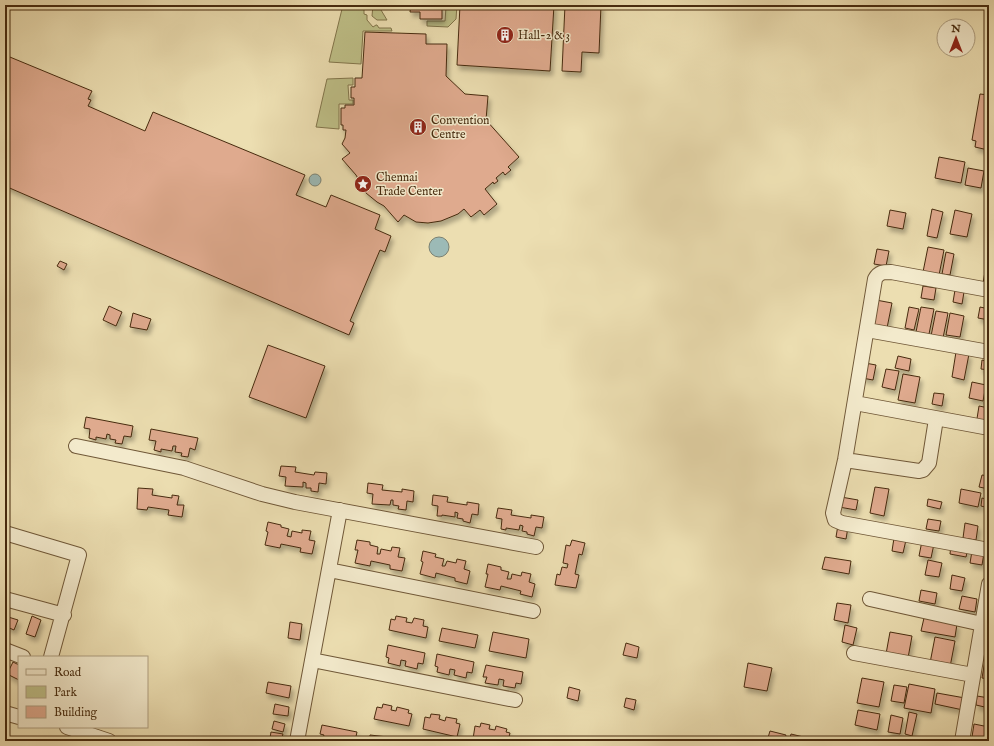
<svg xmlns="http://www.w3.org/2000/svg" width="994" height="746" viewBox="0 0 994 746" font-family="'IM FELL English',serif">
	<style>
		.green { fill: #bebf87; stroke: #82754b }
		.water { fill: #9cbab6; stroke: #7a8173 }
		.building { fill: #dfaa8e; stroke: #472b0f; filter: url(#shadow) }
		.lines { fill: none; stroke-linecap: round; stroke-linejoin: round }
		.street-casing { stroke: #705838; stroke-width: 16 }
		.street { stroke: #f3eacc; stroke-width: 14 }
		.labels { text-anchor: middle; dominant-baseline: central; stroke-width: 3; stroke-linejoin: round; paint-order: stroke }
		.poi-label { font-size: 12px; fill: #472b0f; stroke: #f3eacc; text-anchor: start }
	</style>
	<defs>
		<filter id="shadow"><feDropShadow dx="2.5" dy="4.5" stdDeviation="2" flood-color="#0004"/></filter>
	</defs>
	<rect width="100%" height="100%" fill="#ecdeb1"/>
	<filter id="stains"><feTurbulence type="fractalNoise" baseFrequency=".005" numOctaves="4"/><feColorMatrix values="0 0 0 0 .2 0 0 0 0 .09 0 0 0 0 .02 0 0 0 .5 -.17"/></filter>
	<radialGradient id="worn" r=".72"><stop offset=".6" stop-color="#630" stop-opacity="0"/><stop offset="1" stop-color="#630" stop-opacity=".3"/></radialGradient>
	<!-- green -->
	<path class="green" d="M 343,5 L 364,5 L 364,14 L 367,15 L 367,20 L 373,27 L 376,25 L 377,25 L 379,28 L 391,28 L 392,31 L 363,31 L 361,64 L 329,62 Z
		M 373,5 L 378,5 L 387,20 L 377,20 L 372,16 Z
		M 452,5 L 457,5 L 456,19 L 448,27 L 427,26 L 427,21 L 445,21 L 446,7 L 452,7 Z
		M 353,78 L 353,85 L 348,85 L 349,100 L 353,100 L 353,104 L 339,104 L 339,129 L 316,127 L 327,79 Z"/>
	<!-- water -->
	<path class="water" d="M309 180a6 6 0 1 1 12 0a6 6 0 1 1-12 0Z
		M429 247a10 10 0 1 1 20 0a10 10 0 1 1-20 0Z"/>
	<!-- building -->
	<path class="building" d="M 411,5 L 442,5 L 442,19 L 420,19 L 420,12 L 410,12 Z
		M 460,5 L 554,5 L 550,71 L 457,65 Z
		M 565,5 L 601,5 L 599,53 L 582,52 L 581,72 L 562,71 Z
		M 365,32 L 426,34 L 426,44 L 447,44 L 446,76 L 465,94 L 488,96 L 486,120 L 519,157 L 508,167 L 511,170 L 505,175 L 503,172 L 496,178 L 498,181 L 494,184 L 493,182 L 485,189 L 497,204 L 484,215 L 480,210 L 471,217 L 464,209 L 458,214 L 441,221 L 428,223 L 416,222 L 404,215 L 398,222 L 384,206 L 377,202 L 366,193 L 356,175 L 342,159 L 350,153 L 342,144 L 345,138 L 346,130 L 343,130 L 343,125 L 341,125 L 341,108 L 345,108 L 345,105 L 354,105 L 354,98 L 351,98 L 351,87 L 355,87 L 355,78 L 362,78 Z
		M 5,55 L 92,91 L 88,99 L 91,100 L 88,106 L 145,131 L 153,112 L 305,175 L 296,195 L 326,207 L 331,195 L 380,215 L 375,229 L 391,236 L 385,252 L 380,250 L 350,321 L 354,323 L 349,335 L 5,186 Z
		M 980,94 L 989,95 L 989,156 L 987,156 L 988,150 L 975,147 L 976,141 L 972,140 Z
		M 939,157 L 965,162 L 961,183 L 935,178 Z
		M 968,168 L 984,171 L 981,188 L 965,185 Z
		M 932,209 L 943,212 L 937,238 L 927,236 Z
		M 890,210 L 906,213 L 903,229 L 887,226 Z
		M 955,210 L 972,214 L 967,237 L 950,234 Z
		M 928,247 L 944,250 L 939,275 L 923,272 Z
		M 877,249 L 889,251 L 886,266 L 874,264 Z
		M 946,252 L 954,254 L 950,275 L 942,274 Z
		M 60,261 L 67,264 L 64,270 L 57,266 Z
		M 986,266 L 989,266 L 989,284 L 983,283 Z
		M 923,286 L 936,288 L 934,300 L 921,298 Z
		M 955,290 L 964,292 L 962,304 L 953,302 Z
		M 876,300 L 892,303 L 887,328 L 871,325 Z
		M 109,306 L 122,312 L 116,326 L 103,320 Z
		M 909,307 L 919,309 L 914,330 L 905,328 Z
		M 921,307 L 934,309 L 929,334 L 916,332 Z
		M 980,307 L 989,309 L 989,320 L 978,318 Z
		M 936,311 L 948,313 L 943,338 L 931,336 Z
		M 133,313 L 151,319 L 147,330 L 130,327 Z
		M 950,313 L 964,316 L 960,337 L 946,335 Z
		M 268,345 L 325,366 L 306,418 L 249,397 Z
		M 956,352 L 969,354 L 964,380 L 952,377 Z
		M 898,356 L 911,359 L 909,371 L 895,368 Z
		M 982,360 L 989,362 L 989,370 L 981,369 Z
		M 865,363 L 876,365 L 873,380 L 862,378 Z
		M 886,369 L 899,371 L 895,390 L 882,387 Z
		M 903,374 L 920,377 L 915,403 L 898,400 Z
		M 972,382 L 986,385 L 983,401 L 969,398 Z
		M 934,393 L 944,394 L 942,406 L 932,404 Z
		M 979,406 L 989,408 L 989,427 L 976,425 Z
		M 86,417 L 133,426 L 131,437 L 124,436 L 122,444 L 115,443 L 116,440 L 110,439 L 110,435 L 107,434 L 106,439 L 96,437 L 96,440 L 89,438 L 90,429 L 84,428 Z
		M 151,429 L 198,438 L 195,450 L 190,448 L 188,457 L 181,456 L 182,453 L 175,452 L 176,446 L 173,446 L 172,451 L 161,449 L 161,452 L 154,450 L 156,441 L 149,440 Z
		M 281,466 L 296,467 L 295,472 L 314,475 L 315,472 L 327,473 L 326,484 L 319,483 L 318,492 L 311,491 L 311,488 L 306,488 L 306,483 L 303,482 L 303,487 L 285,486 L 286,477 L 279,476 Z
		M 982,475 L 989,476 L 989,489 L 979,487 Z
		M 368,483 L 383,485 L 382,490 L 402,492 L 402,489 L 414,491 L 413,502 L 407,501 L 406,510 L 398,509 L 399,506 L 393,505 L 393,500 L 391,500 L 390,505 L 372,504 L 373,494 L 367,493 Z
		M 875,487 L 889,489 L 884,516 L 870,513 Z
		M 138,488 L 153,489 L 152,495 L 172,498 L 172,495 L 179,496 L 177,505 L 184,505 L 182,517 L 168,515 L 169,510 L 148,507 L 147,510 L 137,509 Z
		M 961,489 L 981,493 L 978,507 L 959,503 Z
		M 433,495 L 448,497 L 447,502 L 467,505 L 467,502 L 479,504 L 478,515 L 472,514 L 470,523 L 463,521 L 463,519 L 457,518 L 458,513 L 455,512 L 455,517 L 442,515 L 442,516 L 437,516 L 438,506 L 432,505 Z
		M 841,497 L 858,500 L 856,510 L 839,507 Z
		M 982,498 L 989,500 L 989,508 L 981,506 Z
		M 928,499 L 942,502 L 940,509 L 927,506 Z
		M 498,508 L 512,510 L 511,515 L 531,518 L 531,515 L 544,517 L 542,528 L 536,527 L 534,536 L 527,534 L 527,532 L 522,531 L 523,526 L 520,525 L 519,530 L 506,528 L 506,530 L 501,529 L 502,519 L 496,518 Z
		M 928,519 L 941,521 L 939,531 L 926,529 Z
		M 268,522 L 281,525 L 281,527 L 289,529 L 287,536 L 291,537 L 292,531 L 302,533 L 302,530 L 311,531 L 309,540 L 315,541 L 312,554 L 300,552 L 301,548 L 281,544 L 280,548 L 265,545 L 268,532 L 266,531 Z
		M 965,523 L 978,526 L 976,540 L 963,538 Z
		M 838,525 L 848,527 L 846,539 L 836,537 Z
		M 894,538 L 906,540 L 903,553 L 892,551 Z
		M 357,540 L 370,542 L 370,545 L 378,547 L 377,554 L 380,554 L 381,549 L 391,551 L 392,547 L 400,548 L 398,557 L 405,558 L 402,571 L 390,569 L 390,565 L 371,561 L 370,566 L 355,563 L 358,550 L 355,550 Z
		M 572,540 L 585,543 L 582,555 L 579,554 L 575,574 L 579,575 L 576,588 L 555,585 L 557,574 L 560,575 L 562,567 L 567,568 L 568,564 L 563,563 L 566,545 L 570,546 Z
		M 922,541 L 934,544 L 931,558 L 919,556 Z
		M 951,545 L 968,548 L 966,557 L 950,554 Z
		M 423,551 L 436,554 L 435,557 L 444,559 L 442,566 L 445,566 L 447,561 L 456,563 L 457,559 L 466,561 L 464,569 L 470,571 L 467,584 L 455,581 L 455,578 L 436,573 L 435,578 L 420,574 L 423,562 L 421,561 Z
		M 972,551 L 984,553 L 982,565 L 970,563 Z
		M 825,557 L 851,561 L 849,574 L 822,569 Z
		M 928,560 L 942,563 L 939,577 L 925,575 Z
		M 488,564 L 501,567 L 501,570 L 509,572 L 507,579 L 511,579 L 512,574 L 521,576 L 522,572 L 531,574 L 529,582 L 535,584 L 532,597 L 520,594 L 521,591 L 501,586 L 500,590 L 485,587 L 488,574 L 486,574 Z
		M 952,575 L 965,578 L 962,591 L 950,589 Z
		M 921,590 L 937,593 L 935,604 L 919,601 Z
		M 962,596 L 977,599 L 975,612 L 959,609 Z
		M 837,603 L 851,605 L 848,623 L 834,620 Z
		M 5,616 L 18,620 L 14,630 L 5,626 Z
		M 32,616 L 41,620 L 35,637 L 26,634 Z
		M 396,616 L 407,618 L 406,622 L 412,623 L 414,618 L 424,620 L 423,626 L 428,627 L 426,638 L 389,630 L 391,619 L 395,620 Z
		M 924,618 L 957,624 L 955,637 L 921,631 Z
		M 290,622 L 302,624 L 300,640 L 288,638 Z
		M 845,625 L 857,628 L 853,645 L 842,642 Z
		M 442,628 L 478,635 L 475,648 L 439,641 Z
		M 493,632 L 529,639 L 526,658 L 489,651 Z
		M 890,632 L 912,636 L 908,658 L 886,654 Z
		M 935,637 L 955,641 L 950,667 L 930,663 Z
		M 626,643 L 639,647 L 637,658 L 623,655 Z
		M 388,645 L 425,653 L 423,664 L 418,663 L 417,669 L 405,666 L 406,661 L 401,660 L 400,666 L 388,663 L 389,658 L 386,657 Z
		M 437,654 L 474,662 L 472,673 L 467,672 L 466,678 L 454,675 L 455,670 L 450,669 L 449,675 L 437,672 L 438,667 L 435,666 Z
		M 985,660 L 989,661 L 989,679 L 982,678 Z
		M 13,662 L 19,665 L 19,680 L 7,674 Z
		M 748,663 L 772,668 L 767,691 L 744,687 Z
		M 486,665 L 523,672 L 521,684 L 516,683 L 515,688 L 503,686 L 504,680 L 499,679 L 498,685 L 485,683 L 487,677 L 483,677 Z
		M 862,678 L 884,682 L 879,707 L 857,703 Z
		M 268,682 L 291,686 L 289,698 L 266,693 Z
		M 909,684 L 935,689 L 931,713 L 904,708 Z
		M 894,685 L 907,687 L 904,703 L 891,701 Z
		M 569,687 L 580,690 L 578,701 L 567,698 Z
		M 937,693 L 965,698 L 963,710 L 935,704 Z
		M 977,696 L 989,698 L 989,708 L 976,705 Z
		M 626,698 L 636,700 L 634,710 L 624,707 Z
		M 275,704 L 289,707 L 288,716 L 273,714 Z
		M 383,704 L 392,706 L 391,710 L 396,711 L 397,707 L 409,710 L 408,713 L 412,714 L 409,726 L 374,719 L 377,707 L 382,708 Z
		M 858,710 L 880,714 L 877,730 L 855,725 Z
		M 909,712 L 917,714 L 912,736 L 905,734 Z
		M 431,714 L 440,715 L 439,719 L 445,721 L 446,717 L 457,719 L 456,723 L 460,724 L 457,737 L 423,729 L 425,717 L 430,718 Z
		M 891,715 L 903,718 L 900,734 L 888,732 Z
		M 274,721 L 285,724 L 283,732 L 272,729 Z
		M 481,723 L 490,725 L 489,729 L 495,730 L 496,726 L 507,729 L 506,732 L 510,733 L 508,741 L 483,741 L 473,739 L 475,726 L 480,727 Z
		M 974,724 L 989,727 L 989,739 L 972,737 Z
		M 322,725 L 357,732 L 355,741 L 341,741 L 335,739 L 335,741 L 327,741 L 327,739 L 323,738 L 324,735 L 320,734 Z
		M 770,731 L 786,735 L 784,741 L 767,741 Z
		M 271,732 L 283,734 L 281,740 L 270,738 Z
		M 791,734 L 820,741 L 789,741 Z
		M 370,735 L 405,739 L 404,741 L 369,741 Z
		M 715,737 L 733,741 L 714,741 Z"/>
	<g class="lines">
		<defs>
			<path id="street" d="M 989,290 L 891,272 C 883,272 879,272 875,279 L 845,460 L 833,513 L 835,520 L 842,523 L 989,550
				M 867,330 L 989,352
				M 855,403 L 989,428
				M 76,446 L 184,468 L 262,494 L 295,502 L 536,547
				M 845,460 L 919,471 L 923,470 L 929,463 L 936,419
				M 5,533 L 79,555 L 51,657
				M 329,570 L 533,611
				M 5,599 L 64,615
				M 870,599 L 982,624
				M 5,650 L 23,657
				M 854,653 L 973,675
				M 312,660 L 515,700
				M 5,713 L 19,717
				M 67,727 L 109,741
				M 297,741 L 340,510
				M 962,741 L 989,584"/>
		</defs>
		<!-- street casing -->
		<use href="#street" class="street-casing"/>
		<!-- street -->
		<use href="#street" class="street"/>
	</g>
	<!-- icons -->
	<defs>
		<symbol id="building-disc" viewBox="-11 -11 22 22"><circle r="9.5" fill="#8f2418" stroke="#f3eacc"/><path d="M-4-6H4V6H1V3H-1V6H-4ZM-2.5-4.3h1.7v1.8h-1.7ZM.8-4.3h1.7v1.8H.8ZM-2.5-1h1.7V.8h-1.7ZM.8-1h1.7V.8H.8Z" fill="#fff"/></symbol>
		<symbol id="sight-disc" viewBox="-11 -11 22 22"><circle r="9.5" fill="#8f2418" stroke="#f3eacc"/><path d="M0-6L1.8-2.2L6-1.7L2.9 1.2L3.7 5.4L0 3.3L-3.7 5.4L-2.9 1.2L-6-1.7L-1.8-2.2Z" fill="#fff"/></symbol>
	</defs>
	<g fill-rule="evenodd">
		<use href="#building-disc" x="495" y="25" width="20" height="20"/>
		<use href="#building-disc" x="408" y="117" width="20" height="20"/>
		<use href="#sight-disc" x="353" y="174" width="20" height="20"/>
	</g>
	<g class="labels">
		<!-- poi labels -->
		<g class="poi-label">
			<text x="518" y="35">Hall-2 &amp; 3</text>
			<text x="431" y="120">Convention<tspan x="431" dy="14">Centre</tspan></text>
			<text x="376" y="177">Chennai<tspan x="376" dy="14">Trade Center</tspan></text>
		</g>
	</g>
	<!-- margin -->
	<rect width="994" height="746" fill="none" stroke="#ecdeb1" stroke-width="20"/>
	<rect x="6" y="6" width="982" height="734" fill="none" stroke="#472b0f" stroke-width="2"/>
	<rect x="10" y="10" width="974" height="726" fill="none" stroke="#472b0f"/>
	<!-- legend -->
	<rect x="18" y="656" width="130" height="72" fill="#f3eacc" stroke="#ae9e80"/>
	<rect x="26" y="669" width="20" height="6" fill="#f3eacc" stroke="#ae9e80"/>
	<text x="54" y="676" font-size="12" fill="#472b0f">Road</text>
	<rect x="26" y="686" width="20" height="12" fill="#bebf87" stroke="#ae9e80"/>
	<text x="54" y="696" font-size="12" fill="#472b0f">Park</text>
	<rect x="26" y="706" width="20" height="12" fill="#dfaa8e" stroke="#ae9e80"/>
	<text x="54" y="716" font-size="12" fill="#472b0f">Building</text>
	<!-- north arrow -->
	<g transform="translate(956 38)"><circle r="19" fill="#f3eacc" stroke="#ae9e80"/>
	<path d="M0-3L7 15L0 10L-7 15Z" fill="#8f2418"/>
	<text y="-6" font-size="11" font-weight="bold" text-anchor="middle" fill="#472b0f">N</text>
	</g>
	<rect width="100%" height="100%" filter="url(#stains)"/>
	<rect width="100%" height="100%" fill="url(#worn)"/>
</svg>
